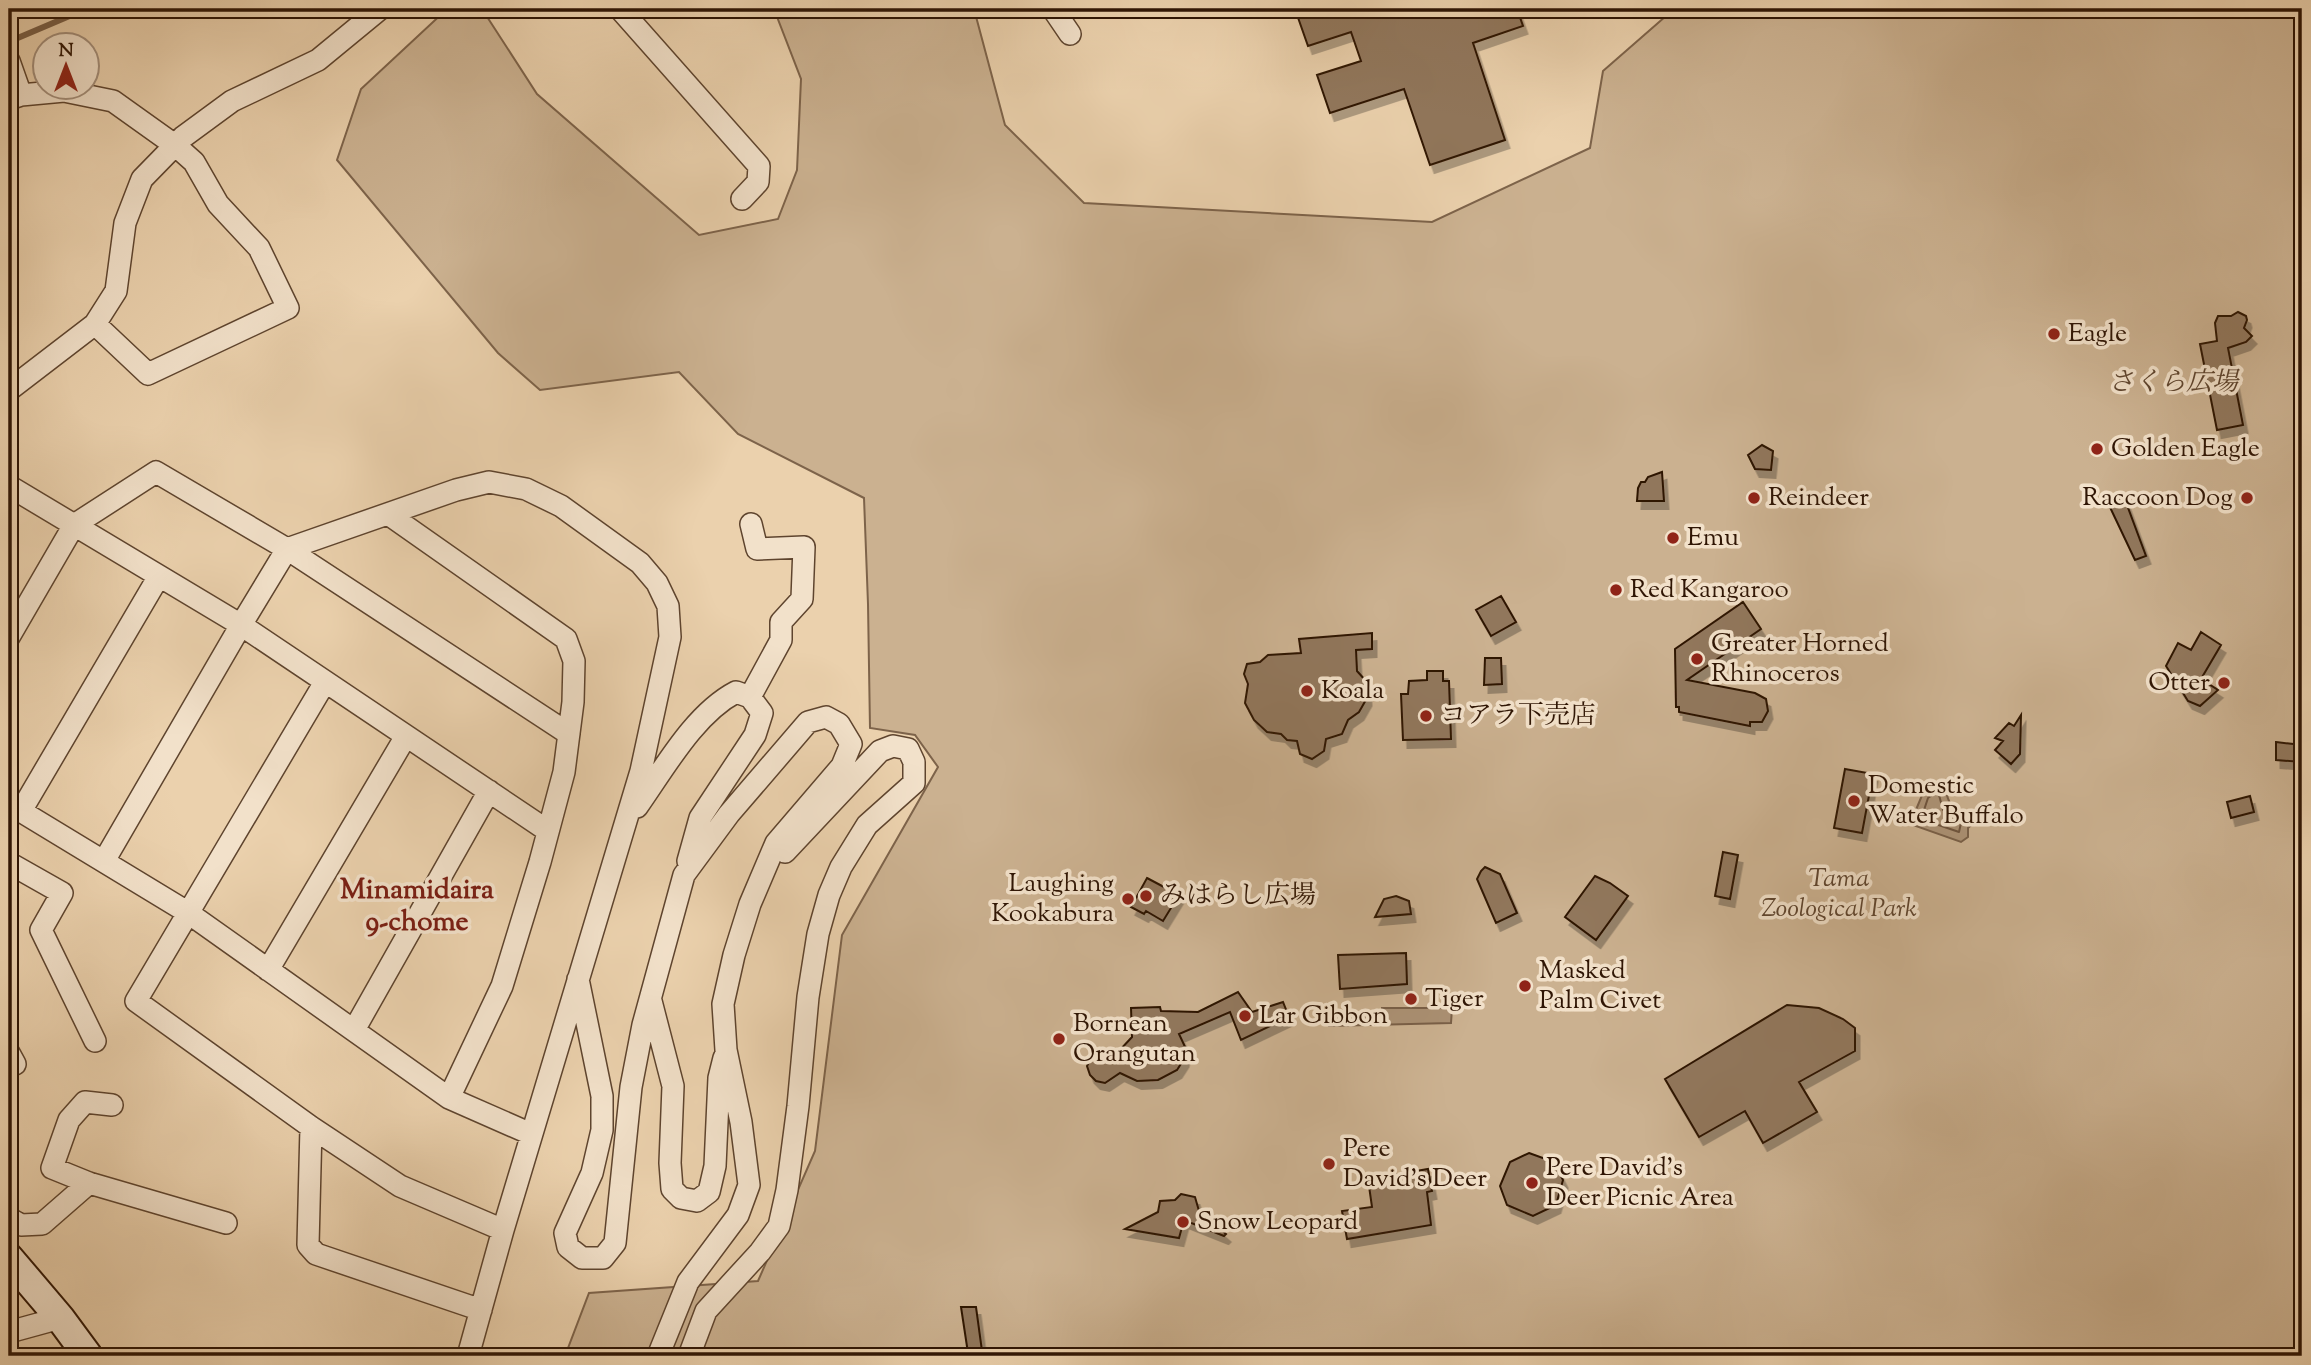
<svg xmlns="http://www.w3.org/2000/svg" width="2311" height="1365" viewBox="0 0 2311 1365" font-family="'Sorts Mill Goudy','Noto Serif JP',serif">
	<style>
		.green { fill: #cbb190; stroke: #7d634a; stroke-width: 2 }
		.water { fill: #ab9174; stroke: #795f47; stroke-width: 2 }
		.lines { fill: none; stroke-linecap: round; stroke-linejoin: round }
		.shore { stroke: #6d533c; stroke-width: 2 }
		.stream { stroke: #795f47; stroke-width: 6 }
		.building { fill: #91775c; stroke: #2f1504; stroke-width: 2; filter: url(#shadow) }
		.street-casing { stroke: #5e442e; stroke-width: 24 }
		.secondary-casing { stroke: #2f1504; stroke-width: 32 }
		.street { stroke: #f2e1ca; stroke-width: 21 }
		.secondary { stroke: #f2e1ca; stroke-width: 28 }
		.poi-dot { fill: #8f2418; stroke: #f2e1ca; stroke-width: 2.5 }
		.labels { text-anchor: middle; dominant-baseline: central; stroke-width: 7; stroke-linejoin: round; paint-order: stroke }
		.poi-label { font-size: 26px; fill: #2f1504; stroke: #f2e1ca; text-anchor: start }
		.park-label { font-size: 26px; font-style: italic; fill: #5e442e; stroke: #f2e1ca }
		.neighbourhood-label { font-size: 28px; font-weight: bold; fill: #7a1f14; stroke: #f2e1ca }
	</style>
	<defs>
		<filter id="shadow"><feDropShadow dx="4.5" dy="8" stdDeviation="0" flood-color="#0004"/></filter>
	</defs>
	<rect width="100%" height="100%" fill="#ebd1ad"/>
	<filter id="stains"><feTurbulence type="fractalNoise" baseFrequency=".00286" numOctaves="4"/><feColorMatrix values="0 0 0 0 .2 0 0 0 0 .09 0 0 0 0 .02 0 0 0 .5 -.17"/></filter>
	<radialGradient id="worn" r=".72"><stop offset=".6" stop-color="#630" stop-opacity="0"/><stop offset="1" stop-color="#630" stop-opacity=".3"/></radialGradient>
	<!-- green -->
	<path class="green" d="M 447,9 L 482,9 L 537,94 L 699,235 L 778,219 L 797,170 L 801,79 L 774,9 L 974,9 L 1005,125 L 1084,203 L 1432,222 L 1590,148 L 1603,71 L 1674,9 L 2302,9 L 2302,1356 L 565,1356 L 589,1293 L 758,1281 L 815,1151 L 842,935 L 938,767 L 915,735 L 870,728 L 868,604 L 864,498 L 738,434 L 679,372 L 540,390 L 498,353 L 337,160 L 361,89 Z"/>
	<!-- water -->
	<path class="water" d="M 1932,783 L 1943,783 C 1951,806 1948,813 1975,816 L 1976,821 L 1968,828 L 1968,837 L 1961,842 L 1910,824 L 1923,793 L 1929,789 Z
		M 1382,1008 L 1452,1008 L 1451,1023 L 1329,1026 L 1330,1016 L 1382,1016 Z"/>
	<g class="lines">
		<!-- shore -->
		<path class="shore" d="M 1935,793 L 1939,795 L 1943,810 L 1961,823 L 1959,832 L 1921,819 L 1928,798 Z"/>
		<!-- stream -->
		<path class="stream" d="M 13,40 L 86,9"/>
	</g>
	<!-- building -->
	<path class="building" d="M 1295,9 L 1517,9 L 1523,26 L 1473,43 L 1505,140 L 1430,165 L 1404,89 L 1330,113 L 1317,75 L 1361,61 L 1351,32 L 1308,46 Z
		M 2238,312 L 2246,316 L 2247,320 L 2244,328 L 2252,336 L 2246,342 L 2228,348 L 2243,425 L 2217,430 L 2200,344 L 2217,341 L 2215,323 L 2218,316 L 2231,316 Z
		M 1762,445 L 1773,451 L 1771,470 L 1755,469 L 1748,455 Z
		M 1662,472 L 1664,501 L 1637,501 L 1638,488 L 1641,482 L 1645,482 L 1648,477 Z
		M 2124,497 L 2146,556 L 2135,560 L 2108,503 Z
		M 1501,596 L 1516,622 L 1491,636 L 1476,610 Z
		M 1743,602 L 1761,629 L 1687,680 L 1755,693 L 1766,699 L 1768,711 L 1762,722 L 1750,722 L 1750,726 L 1679,712 L 1679,707 L 1676,707 L 1675,649 Z
		M 2201,632 L 2221,645 L 2201,679 L 2218,690 L 2200,706 L 2188,701 L 2166,666 L 2178,643 L 2191,650 Z
		M 1372,633 L 1372,649 L 1356,650 L 1357,671 L 1366,681 L 1367,698 L 1359,712 L 1348,720 L 1342,734 L 1326,739 L 1324,751 L 1312,759 L 1300,754 L 1297,741 L 1287,740 L 1281,734 L 1267,732 L 1254,720 L 1245,703 L 1248,684 L 1244,674 L 1247,664 L 1260,662 L 1268,655 L 1301,653 L 1299,639 Z
		M 1485,658 L 1501,658 L 1502,684 L 1484,685 Z
		M 1427,671 L 1443,671 L 1443,681 L 1449,681 L 1451,739 L 1403,740 L 1401,694 L 1408,694 L 1409,681 L 1427,680 Z
		M 2021,715 L 2020,754 L 2011,764 L 1995,750 L 2003,741 L 1995,738 L 2009,723 L 2014,726 Z
		M 2276,742 L 2302,745 L 2302,762 L 2276,760 Z
		M 1845,769 L 1873,774 L 1862,833 L 1834,828 Z
		M 2250,796 L 2254,812 L 2231,818 L 2227,802 Z
		M 1723,852 L 1738,855 L 1730,899 L 1715,896 Z
		M 1485,867 L 1500,874 L 1517,913 L 1496,923 L 1477,879 L 1481,871 Z
		M 1595,876 L 1610,883 L 1628,896 L 1596,940 L 1565,917 Z
		M 1147,878 L 1179,895 L 1163,921 L 1146,911 L 1144,914 L 1131,907 Z
		M 1396,896 L 1409,901 L 1411,914 L 1375,917 L 1384,899 Z
		M 1406,953 L 1407,984 L 1340,989 L 1338,955 Z
		M 1238,992 L 1252,1012 L 1283,1002 L 1289,1017 L 1241,1040 L 1230,1012 L 1179,1034 L 1186,1049 L 1184,1059 L 1177,1070 L 1158,1080 L 1137,1081 L 1120,1073 L 1105,1083 L 1096,1081 L 1090,1075 L 1087,1066 L 1091,1058 L 1098,1052 L 1119,1051 L 1132,1037 L 1131,1008 L 1160,1007 L 1161,1011 L 1198,1012 Z
		M 1787,1005 L 1819,1008 L 1843,1019 L 1855,1028 L 1855,1051 L 1799,1082 L 1817,1112 L 1763,1143 L 1745,1111 L 1699,1137 L 1665,1079 Z
		M 1529,1153 L 1554,1162 L 1563,1180 L 1556,1205 L 1533,1216 L 1507,1205 L 1500,1186 L 1510,1162 Z
		M 1428,1169 L 1432,1191 L 1427,1192 L 1431,1225 L 1347,1239 L 1342,1211 L 1372,1207 L 1369,1186 L 1383,1184 L 1382,1177 Z
		M 1181,1194 L 1195,1197 L 1199,1211 L 1226,1234 L 1224,1236 L 1184,1220 L 1179,1238 L 1125,1229 L 1158,1212 L 1160,1201 L 1175,1200 Z
		M 961,1307 L 976,1307 L 982,1351 L 968,1353 Z"/>
	<g class="lines">
		<defs>
			<path id="street" d="M 620,9 L 759,166 L 758,182 L 742,199
				M 1053,9 L 1070,34
				M 9,61 L 21,95
				M 9,99 L 21,95 L 64,91 L 113,101 L 176,146 L 194,162 L 218,204 L 259,248 L 288,308 L 148,374 L 95,324
				M 9,390 L 95,324 L 116,291 L 125,223 L 142,179 L 183,137 L 232,101 L 318,60 L 380,9
				M 9,486 L 241,625 L 548,831
				M 388,514 L 566,639 L 574,661 L 573,702 L 564,772 L 540,862 L 502,986 L 449,1098
				M 9,637 L 74,525 L 156,472 L 287,549 L 569,734
				M 325,682 L 136,1001 L 311,1127 L 400,1186 L 503,1230
				M 750,697 L 781,640 L 781,622 L 802,599 L 804,547 L 757,549 L 751,524
				M 9,804 L 187,912 L 449,1098 L 531,1134
				M 637,807 C 664,769 694,714 736,692 L 750,697 L 762,713 L 755,735 L 700,818 L 688,861
				M 21,811 L 159,576
				M 104,861 L 241,625 L 287,549 L 456,490 L 489,482 L 526,489 L 561,506 L 640,563 L 657,583 L 668,606 L 670,637 L 641,771 L 503,1230 L 468,1356
				M 9,863 L 62,893 L 41,930 L 95,1041
				M 268,970 L 406,736
				M 578,979 L 602,1096 L 602,1130 L 592,1173 L 565,1233 L 568,1247 L 582,1258 L 603,1258 L 615,1243 L 631,1087 L 643,1025 L 684,875 L 729,814 L 808,722 L 826,717 L 839,724 L 851,744 L 842,766 L 776,843 L 750,904 L 734,955 L 723,1004 L 726,1050 L 741,1122 L 749,1185 L 738,1215 L 688,1282 L 658,1356
				M 651,1001 L 673,1086 L 670,1163 L 672,1189 L 681,1198 L 697,1201 L 709,1192 L 715,1166 L 719,1078 L 724,1058
				M 354,1030 L 489,791
				M 9,1053 L 15,1064
				M 112,1105 L 85,1102 L 69,1120 L 52,1168 L 89,1183 L 226,1223
				M 311,1127 L 308,1245 L 316,1254 L 481,1310
				M 9,1218 L 21,1225 L 42,1224 L 89,1183
				M 9,1332 L 60,1318
				M 689,1356 L 706,1311 L 760,1252 L 779,1226 L 787,1190 L 798,1106 L 808,997 L 818,934 L 829,895 L 841,867 L 867,825 L 914,783 L 914,762 L 908,749 L 893,746 L 880,751 L 785,852"/>
			<path id="secondary" d="M 9,1258 L 60,1318 L 88,1356"/>
		</defs>
		<!-- street casing -->
		<use href="#street" class="street-casing"/>
		<!-- secondary casing -->
		<use href="#secondary" class="secondary-casing"/>
		<!-- street -->
		<use href="#street" class="street"/>
		<!-- secondary -->
		<use href="#secondary" class="secondary"/>
	</g>
	<!-- markers -->
	<g class="poi-dot">
		<circle cx="2054" cy="334" r="7"/>
		<circle cx="2097" cy="449" r="7"/>
		<circle cx="1754" cy="498" r="7"/>
		<circle cx="2247" cy="498" r="7"/>
		<circle cx="1673" cy="538" r="7"/>
		<circle cx="1616" cy="590" r="7"/>
		<circle cx="1697" cy="659" r="7"/>
		<circle cx="2224" cy="683" r="7"/>
		<circle cx="1307" cy="691" r="7"/>
		<circle cx="1426" cy="716" r="7"/>
		<circle cx="1854" cy="801" r="7"/>
		<circle cx="1146" cy="896" r="7"/>
		<circle cx="1128" cy="899" r="7"/>
		<circle cx="1525" cy="986" r="7"/>
		<circle cx="1411" cy="999" r="7"/>
		<circle cx="1245" cy="1016" r="7"/>
		<circle cx="1059" cy="1039" r="7"/>
		<circle cx="1329" cy="1164" r="7"/>
		<circle cx="1532" cy="1183" r="7"/>
		<circle cx="1183" cy="1222" r="7"/>
	</g>
	<g class="labels">
		<!-- poi labels -->
		<g class="poi-label">
			<text x="2068" y="334">Eagle</text>
			<text x="2111" y="449">Golden Eagle</text>
			<text x="1768" y="498">Reindeer</text>
			<text x="2233" y="498" text-anchor="end">Raccoon Dog</text>
			<text x="1687" y="538">Emu</text>
			<text x="1630" y="590">Red Kangaroo</text>
			<text x="1711" y="644">Greater Horned<tspan x="1711" dy="30">Rhinoceros</tspan></text>
			<text x="2210" y="683" text-anchor="end">Otter</text>
			<text x="1321" y="691">Koala</text>
			<text x="1440" y="716">コアラ下売店</text>
			<text x="1868" y="786">Domestic<tspan x="1868" dy="30">Water Buffalo</tspan></text>
			<text x="1114" y="884" text-anchor="end">Laughing<tspan x="1114" dy="30">Kookabura</tspan></text>
			<text x="1160" y="896">みはらし広場</text>
			<text x="1539" y="971">Masked<tspan x="1539" dy="30">Palm Civet</tspan></text>
			<text x="1425" y="999">Tiger</text>
			<text x="1259" y="1016">Lar Gibbon</text>
			<text x="1073" y="1024">Bornean<tspan x="1073" dy="30">Orangutan</tspan></text>
			<text x="1343" y="1149">Pere<tspan x="1343" dy="30">David's Deer</tspan></text>
			<text x="1546" y="1168">Pere David's<tspan x="1546" dy="30">Deer Picnic Area</tspan></text>
			<text x="1197" y="1222">Snow Leopard</text>
		</g>
		<!-- park labels -->
		<g class="park-label">
			<text x="2173" y="383">さくら広場</text>
			<text x="1839" y="879">Tama<tspan x="1839" dy="30">Zoological Park</tspan></text>
		</g>
		<!-- neighbourhood labels -->
		<g class="neighbourhood-label">
			<text x="417" y="891">Minamidaira<tspan x="417" dy="32">9-chome</tspan></text>
		</g>
	</g>
	<!-- margin -->
	<rect width="2311" height="1365" fill="none" stroke="#ebd1ad" stroke-width="35"/>
	<rect x="10" y="10" width="2290" height="1344" fill="none" stroke="#2f1504" stroke-width="3.5"/>
	<rect x="18" y="18" width="2276" height="1330" fill="none" stroke="#2f1504" stroke-width="2"/>
	<!-- north arrow -->
	<g transform="translate(66 66)"><circle r="33" fill="#f2e1ca" stroke="#a48f7b" stroke-width="2"/>
	<path d="M0-5L12 26L0 18L-12 26Z" fill="#8f2418"/>
	<text y="-10" font-size="19" font-weight="bold" text-anchor="middle" fill="#2f1504">N</text>
	</g>
	<rect width="100%" height="100%" filter="url(#stains)"/>
	<rect width="100%" height="100%" fill="url(#worn)"/>
</svg>
